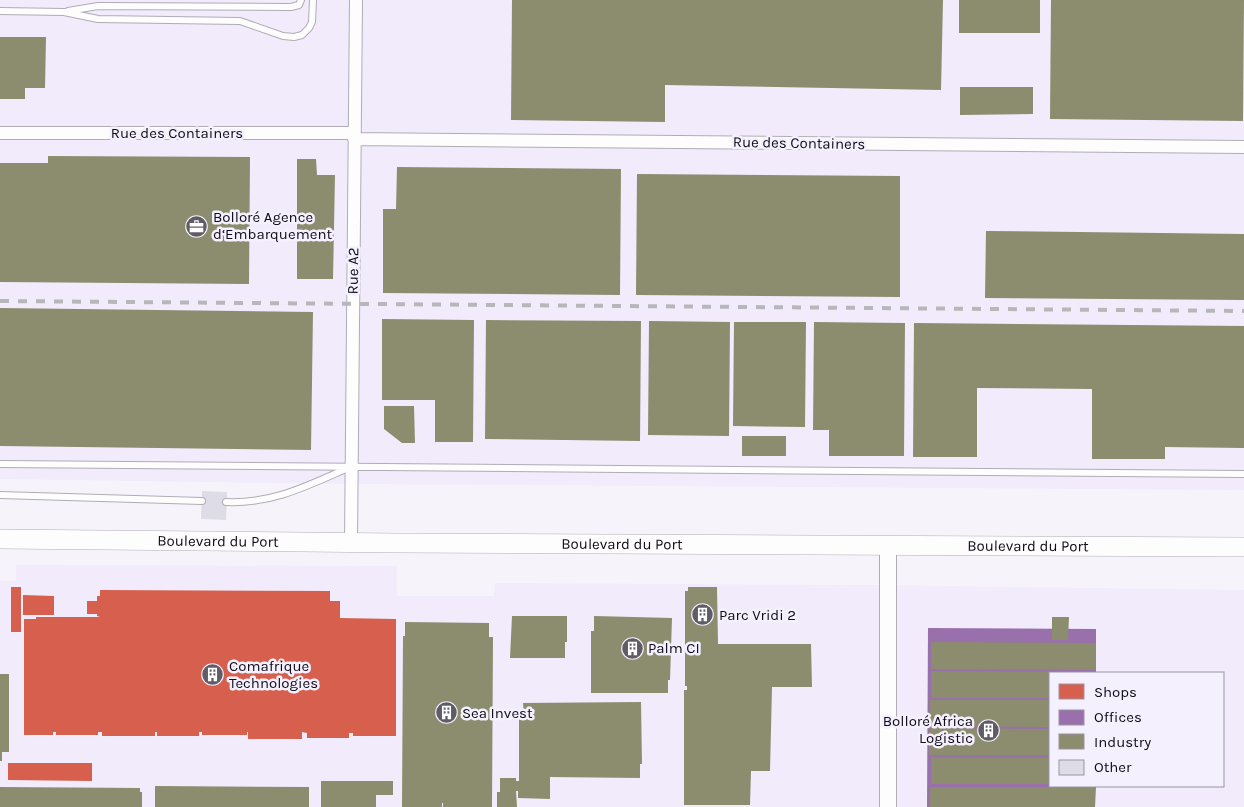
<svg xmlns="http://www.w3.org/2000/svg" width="1244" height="807" viewBox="0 0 1244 807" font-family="Karla,sans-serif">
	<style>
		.built { fill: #f1ebfc; fill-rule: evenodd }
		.shops { fill: #d6604d }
		.offices { fill: #9970ab }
		.industry { fill: #8c8c6e }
		.building { fill: #dedce6 }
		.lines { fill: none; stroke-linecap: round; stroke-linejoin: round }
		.service-casing { stroke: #b0acb5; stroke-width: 8 }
		.minor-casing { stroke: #b0acb5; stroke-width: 14 }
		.tertiary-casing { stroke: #b0acb5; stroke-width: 18 }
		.secondary-casing { stroke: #b0acb5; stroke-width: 20 }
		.service { stroke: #fefdfe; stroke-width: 6 }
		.minor { stroke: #fefdfe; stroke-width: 12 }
		.tertiary { stroke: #fefdfe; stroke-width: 16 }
		.secondary { stroke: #fefdfe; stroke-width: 19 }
		.rail { stroke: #b7b7b9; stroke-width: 4; stroke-dasharray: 9 9; stroke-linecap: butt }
		.labels { text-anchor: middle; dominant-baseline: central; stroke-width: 5; stroke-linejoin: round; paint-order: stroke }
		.street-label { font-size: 15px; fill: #0f0a15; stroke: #f5f0fe }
		.poi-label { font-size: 15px; fill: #0f0a15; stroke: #f5f0fe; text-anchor: start }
	</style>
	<rect width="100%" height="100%" fill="#f6f4fa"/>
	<!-- built -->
	<path class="built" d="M 0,0 L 1244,0 L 1244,490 L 351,484 L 0,479 Z
		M 16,565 L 397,566 L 397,596 L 494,596 L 495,583 L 878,585 L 1244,590 L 1244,807 L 0,807 L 0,581 L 16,581 ZM 1050,673 L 1223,673 L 1223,786 L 1050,786 Z"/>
	<!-- shops -->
	<path class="shops" d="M 11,587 L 21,587 L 21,632 L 11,632 Z
		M 100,590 L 330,591 L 330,601 L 340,601 L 340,618 L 396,619 L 396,736 L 353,736 L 353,733 L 349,733 L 349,738 L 307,738 L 307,733 L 302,732 L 302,739 L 248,739 L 248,732 L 247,732 L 247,735 L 202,735 L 202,732 L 199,732 L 199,736 L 157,736 L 157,732 L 155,732 L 155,736 L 102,736 L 102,732 L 98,732 L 98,735 L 56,735 L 56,732 L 53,732 L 53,735 L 24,735 L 24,619 L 36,619 L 36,617 L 100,617 L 97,616 L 97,614 L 87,614 L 87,601 L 97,601 L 97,596 L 100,596 Z
		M 23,595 L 54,596 L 54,615 L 23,615 Z
		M 8,763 L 92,763 L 92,781 L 8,780 Z"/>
	<!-- offices -->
	<path class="offices" d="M 928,628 L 1096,629 L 1096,673 L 1050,673 L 1050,786 L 1095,786 L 1094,807 L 927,807 Z"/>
	<!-- industry -->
	<path class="industry" d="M 512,0 L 943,0 L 941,90 L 665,85 L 665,122 L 511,120 Z
		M 959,0 L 1040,0 L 1040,33 L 959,33 Z
		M 1051,0 L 1244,0 L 1243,121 L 1050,119 Z
		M 0,37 L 46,37 L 45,88 L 25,88 L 25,99 L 0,99 Z
		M 960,87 L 1033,87 L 1033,114 L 960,115 Z
		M 48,156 L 250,157 L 249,284 L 0,282 L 0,163 L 48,163 Z
		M 297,159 L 316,159 L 317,175 L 335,175 L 333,279 L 297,279 Z
		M 397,167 L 621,169 L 620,295 L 383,293 L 383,209 L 396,209 Z
		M 637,174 L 900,176 L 900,297 L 636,295 Z
		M 986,231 L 1244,234 L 1244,300 L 985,298 Z
		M 0,308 L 313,312 L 311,450 L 0,446 Z
		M 382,319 L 474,320 L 473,442 L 435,442 L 435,400 L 382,400 Z
		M 486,320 L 641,321 L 640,441 L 485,439 Z
		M 649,321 L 730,322 L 729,436 L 648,435 Z
		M 734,322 L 806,322 L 805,427 L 733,426 Z
		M 814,322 L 905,323 L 904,456 L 829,456 L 829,430 L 813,430 Z
		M 914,323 L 1244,326 L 1244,448 L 1165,447 L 1165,459 L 1092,459 L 1092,389 L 977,388 L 977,457 L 913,457 Z
		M 384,406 L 414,406 L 415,443 L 402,443 L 384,429 Z
		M 742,436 L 786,436 L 786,456 L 742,456 Z
		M 688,587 L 717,587 L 718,644 L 811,644 L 812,687 L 772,687 L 770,771 L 751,771 L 750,805 L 684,805 L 684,690 L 687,690 L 687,686 L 685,686 L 685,591 L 688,591 Z
		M 512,616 L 567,616 L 567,642 L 565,642 L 565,658 L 510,658 Z
		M 594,616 L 672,618 L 670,680 L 668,680 L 668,693 L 591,693 L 591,631 L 594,631 Z
		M 1052,617 L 1069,617 L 1068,640 L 1052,640 Z
		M 405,622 L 489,623 L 489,637 L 493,637 L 492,807 L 443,807 L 443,803 L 442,803 L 442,807 L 402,807 L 403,636 L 405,636 Z
		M 931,642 L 1096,643 L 1096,670 L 931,669 Z
		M 931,671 L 1061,672 L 1061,673 L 1050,673 L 1050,698 L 931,698 Z
		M 0,674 L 9,674 L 9,752 L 2,752 L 2,761 L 0,761 Z
		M 930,700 L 1050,700 L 1050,727 L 930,726 Z
		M 641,702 L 642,764 L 640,764 L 640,778 L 550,777 L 550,799 L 518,798 L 518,791 L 516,791 L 517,807 L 497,807 L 497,792 L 500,792 L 500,778 L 516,778 L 516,781 L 519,781 L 519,717 L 524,717 L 523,703 Z
		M 929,728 L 1050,729 L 1050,755 L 929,755 Z
		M 931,757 L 1050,758 L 1050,784 L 931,784 Z
		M 321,781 L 393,781 L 393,795 L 376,795 L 376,807 L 321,807 Z
		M 155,786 L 309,787 L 309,807 L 155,807 Z
		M 0,787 L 140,788 L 140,792 L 142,792 L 142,807 L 0,807 Z
		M 930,787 L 1096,787 L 1095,807 L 930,807 Z"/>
	<!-- building -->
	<path class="building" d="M 202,491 L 227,492 L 226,520 L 201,519 Z"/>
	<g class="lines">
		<defs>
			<path id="service" d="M 0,11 L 64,12 L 98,19 L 240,21 L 283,36 L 294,37 L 302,35 L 309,28 L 312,22 L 313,0
				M 68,11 L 98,6 L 291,7 L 299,5 L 301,0
				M 0,464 L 1244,474
				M 0,495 L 202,501
				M 226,502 C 272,504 307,486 348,468"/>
			<path id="minor" d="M 0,133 L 354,133
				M 354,139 L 1244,147
				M 351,542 L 356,0"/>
			<path id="tertiary" d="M 888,807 L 888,545"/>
			<g id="secondary">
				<path id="s1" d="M 0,539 L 398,543 L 1244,547"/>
			</g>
		</defs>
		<!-- service casing -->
		<use href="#service" class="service-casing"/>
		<!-- minor casing -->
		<use href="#minor" class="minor-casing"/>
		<!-- tertiary casing -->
		<use href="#tertiary" class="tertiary-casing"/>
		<!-- secondary casing -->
		<use href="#secondary" class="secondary-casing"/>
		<!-- service -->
		<use href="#service" class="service"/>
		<!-- minor -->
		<use href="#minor" class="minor"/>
		<!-- tertiary -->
		<use href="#tertiary" class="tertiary"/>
		<!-- secondary -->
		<use href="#secondary" class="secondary"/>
		<!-- rail -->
		<path class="rail" d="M 0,301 L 1244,311"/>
	</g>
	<!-- icons -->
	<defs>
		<symbol id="office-disc" viewBox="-11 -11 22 22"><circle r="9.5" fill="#605c65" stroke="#f5f0fe"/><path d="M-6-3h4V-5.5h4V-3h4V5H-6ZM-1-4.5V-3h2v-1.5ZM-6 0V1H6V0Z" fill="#fff"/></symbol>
		<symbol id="building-disc" viewBox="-11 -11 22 22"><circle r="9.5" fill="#605c65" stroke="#f5f0fe"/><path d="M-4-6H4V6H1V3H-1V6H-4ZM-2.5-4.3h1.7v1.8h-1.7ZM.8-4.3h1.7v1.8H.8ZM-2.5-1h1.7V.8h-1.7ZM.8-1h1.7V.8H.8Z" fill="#fff"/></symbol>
	</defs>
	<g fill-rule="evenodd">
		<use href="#office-disc" x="184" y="214" width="25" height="25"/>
		<use href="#building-disc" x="690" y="602" width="25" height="25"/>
		<use href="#building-disc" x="620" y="636" width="25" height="25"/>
		<use href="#building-disc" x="200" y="662" width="25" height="25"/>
		<use href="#building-disc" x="434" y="700" width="25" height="25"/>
		<use href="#building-disc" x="976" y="718" width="25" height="25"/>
	</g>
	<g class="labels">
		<!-- street labels -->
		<g class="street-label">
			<text x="177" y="133">Rue des Containers</text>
			<text transform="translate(799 143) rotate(1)">Rue des Containers</text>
			<text transform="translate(353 271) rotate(-89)">Rue A2</text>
			<text stroke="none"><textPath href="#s1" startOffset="218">Boulevard du Port</textPath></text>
			<text stroke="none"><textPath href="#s1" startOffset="622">Boulevard du Port</textPath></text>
			<text stroke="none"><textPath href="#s1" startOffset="1028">Boulevard du Port</textPath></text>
		</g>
		<!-- poi labels -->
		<g class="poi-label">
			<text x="213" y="217">Bolloré Agence<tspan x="213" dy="17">d‘Embarquement</tspan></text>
			<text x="719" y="615">Parc Vridi 2</text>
			<text x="648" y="648">Palm CI</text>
			<text x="229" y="666">Comafrique<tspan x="229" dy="17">Technologies</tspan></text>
			<text x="462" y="713">Sea Invest</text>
			<text x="973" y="721" text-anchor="end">Bolloré Africa<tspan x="973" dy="17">Logistic</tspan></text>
		</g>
	</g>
	<!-- legend -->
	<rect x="1049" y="672" width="175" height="115" fill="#f5f0fe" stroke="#9994a1"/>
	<rect x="1059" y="684" width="25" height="15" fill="#d6604d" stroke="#9994a1"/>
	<text x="1094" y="697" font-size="15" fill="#0f0a15">Shops</text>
	<rect x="1059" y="710" width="25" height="15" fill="#9970ab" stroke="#9994a1"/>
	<text x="1094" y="722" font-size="15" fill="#0f0a15">Offices</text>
	<rect x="1059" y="734" width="25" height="15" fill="#8c8c6e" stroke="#9994a1"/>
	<text x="1094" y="747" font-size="15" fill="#0f0a15">Industry</text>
	<rect x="1059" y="760" width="25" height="15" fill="#dedce6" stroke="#9994a1"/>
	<text x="1094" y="772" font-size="15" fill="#0f0a15">Other</text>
</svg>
